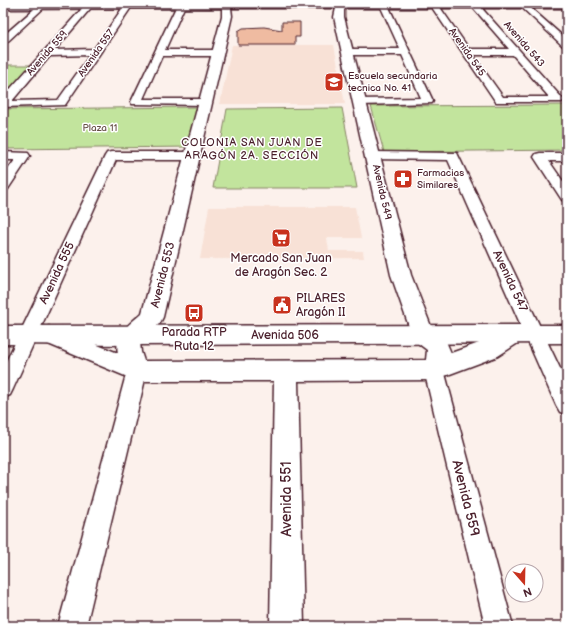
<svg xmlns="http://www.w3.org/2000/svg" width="570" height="629" viewBox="0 0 570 629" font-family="'Balsamiq Sans',sans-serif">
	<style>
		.built { fill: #f8e1d6 }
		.green { fill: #c2e49d; stroke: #868264 }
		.building { fill: #efbba1; stroke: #4a1f2b }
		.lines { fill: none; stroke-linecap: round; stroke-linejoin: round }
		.street-casing { stroke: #4a1f2b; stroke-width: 3 }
		.secondary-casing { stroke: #4a1f2b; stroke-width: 3 }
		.primary-casing { stroke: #4a1f2b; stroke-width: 3 }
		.street { fill: #fff; fill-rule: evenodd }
		.secondary { fill: #fff; fill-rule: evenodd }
		.primary { fill: #fff; fill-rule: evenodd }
		.labels { text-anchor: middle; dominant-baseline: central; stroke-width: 3; stroke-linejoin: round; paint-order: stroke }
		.far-street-label { font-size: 10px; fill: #4a1f2b; stroke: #fff }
		.far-poi-label { font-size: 10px; fill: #4a1f2b; stroke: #fff; text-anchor: start }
		.far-park-label { font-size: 10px; fill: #685048; stroke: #fff }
		.far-neighbourhood-label { font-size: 11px; letter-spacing: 1px; fill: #4a1f2b; stroke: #fff }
		.poi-label { font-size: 12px; fill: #4a1f2b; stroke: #fff }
		.street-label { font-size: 12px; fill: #4a1f2b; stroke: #fff }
		.near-street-label { font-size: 14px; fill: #4a1f2b; stroke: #fff }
	</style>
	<rect width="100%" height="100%" fill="#fcf1ec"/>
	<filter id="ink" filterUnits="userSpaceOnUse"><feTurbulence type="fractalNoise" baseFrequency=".025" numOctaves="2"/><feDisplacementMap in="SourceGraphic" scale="8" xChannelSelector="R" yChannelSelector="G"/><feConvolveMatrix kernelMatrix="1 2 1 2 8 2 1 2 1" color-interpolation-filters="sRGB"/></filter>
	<g filter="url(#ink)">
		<!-- built -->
		<path class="built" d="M 232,45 L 334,45 L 345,104 L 220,104 Z
			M 209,207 L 355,207 L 361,238 L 327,238 L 329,251 L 363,251 L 364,258 L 200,259 Z"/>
		<!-- green -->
		<path class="green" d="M 3,65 L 31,65 L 3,98 Z
			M 567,105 L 567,150 L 384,152 L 371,106 Z
			M 201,107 L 192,147 L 3,149 L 3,109 Z
			M 342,108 L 357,188 L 213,188 L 227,109 Z"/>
		<!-- building -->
		<path class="building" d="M 282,22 L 300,22 L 300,37 L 295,37 L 295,45 L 238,45 L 238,31 L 243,28 L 264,27 L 282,30 Z"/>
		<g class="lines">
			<defs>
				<path id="street" d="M 41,3 L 49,3 L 6,43 L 3,44 L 3,36 Z
					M 87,3 L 95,3 L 55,50 L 94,49 L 126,3 L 134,3 L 65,105 L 3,107 L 3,97 ZM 90,55 L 58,100 L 12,101 L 50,56 Z
					M 178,3 L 186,3 L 165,50 L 218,50 L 223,53 L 218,56 L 162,56 L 143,99 L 206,99 L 211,102 L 206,105 L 132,104 L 131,102 Z
					M 379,3 L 387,3 L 433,101 L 432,103 L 360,105 L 355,102 L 360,99 L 421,98 L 402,55 L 347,55 L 342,52 L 347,49 L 400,49 Z
					M 429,3 L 437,3 L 469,49 L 509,49 L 469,3 L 477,3 L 562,98 L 563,100 L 562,102 L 496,102 ZM 473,55 L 513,55 L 549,97 L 503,97 Z
					M 517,3 L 525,3 L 567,40 L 567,48 L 564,47 Z
					M 3,152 L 28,153 L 30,156 L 8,189 L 3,190 L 3,176 L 15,160 L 3,160 Z
					M 111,152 L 192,152 L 196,153 L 198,156 L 196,159 L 192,160 L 116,160 L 13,389 L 10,395 L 3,398 L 3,368 L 105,156 L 107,153 Z
					M 373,152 L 457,153 L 567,383 L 567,414 L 560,412 L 556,405 L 448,160 L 369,159 L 367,156 L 369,153 Z
					M 540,153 L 567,153 L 567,161 L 549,161 L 567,187 L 567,201 L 562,200 L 534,157 L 536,154 Z
					M 434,362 L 441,364 L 444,370 L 513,626 L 485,626 L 424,370 L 427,364 Z
					M 137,363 L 144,365 L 147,371 L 86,626 L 58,626 L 127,371 L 130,365 Z"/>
				<path id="secondary" d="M 3,3 L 567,3 L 567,8 L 346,8 L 344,10 L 344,17 L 411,275 L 432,329 L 445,339 L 451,353 L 482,342 L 505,329 L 513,326 L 521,329 L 524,335 L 521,341 L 498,356 L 434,380 L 298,381 L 304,626 L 270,626 L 274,381 L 137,381 L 41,341 L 38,335 L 41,329 L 49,326 L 118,353 C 114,334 130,324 142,313 L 222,16 L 222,8 L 3,9 ZM 231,8 L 336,8 L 334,17 L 391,275 L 412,335 L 415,341 L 427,350 L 426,360 L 144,361 L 141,352 L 140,342 L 160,323 L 163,317 L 232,16 Z"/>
				<path id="primary" d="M 567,325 L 567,343 L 132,345 L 3,344 L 3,326 Z"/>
			</defs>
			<!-- street casing -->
			<use href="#street" class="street-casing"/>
			<!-- secondary casing -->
			<use href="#secondary" class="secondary-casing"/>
			<!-- primary casing -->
			<use href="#primary" class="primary-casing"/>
			<!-- street -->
			<use href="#street" class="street"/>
			<!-- secondary -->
			<use href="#secondary" class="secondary"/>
			<!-- primary -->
			<use href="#primary" class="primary"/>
		</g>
	</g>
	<!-- icons -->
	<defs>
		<symbol id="school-square" viewBox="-11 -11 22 22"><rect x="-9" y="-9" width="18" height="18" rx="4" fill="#c8321e" stroke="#fff"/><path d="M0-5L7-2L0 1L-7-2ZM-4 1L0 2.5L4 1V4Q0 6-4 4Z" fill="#fff"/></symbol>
		<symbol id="pharmacy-square" viewBox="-11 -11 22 22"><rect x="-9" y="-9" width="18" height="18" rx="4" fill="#c8321e" stroke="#fff"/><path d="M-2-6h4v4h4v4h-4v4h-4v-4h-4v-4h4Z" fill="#fff"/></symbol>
		<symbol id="supermarket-square" viewBox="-11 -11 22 22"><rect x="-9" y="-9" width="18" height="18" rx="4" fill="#c8321e" stroke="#fff"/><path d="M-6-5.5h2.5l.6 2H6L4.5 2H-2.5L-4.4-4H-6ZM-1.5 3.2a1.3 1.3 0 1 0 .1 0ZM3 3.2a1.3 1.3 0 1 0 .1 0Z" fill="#fff"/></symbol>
		<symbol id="civic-square" viewBox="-11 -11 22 22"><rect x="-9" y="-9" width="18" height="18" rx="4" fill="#c8321e" stroke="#fff"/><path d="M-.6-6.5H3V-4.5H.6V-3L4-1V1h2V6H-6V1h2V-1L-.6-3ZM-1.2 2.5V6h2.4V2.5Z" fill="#fff"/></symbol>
		<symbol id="bus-square" viewBox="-11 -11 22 22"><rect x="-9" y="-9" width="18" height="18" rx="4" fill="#c8321e" stroke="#fff"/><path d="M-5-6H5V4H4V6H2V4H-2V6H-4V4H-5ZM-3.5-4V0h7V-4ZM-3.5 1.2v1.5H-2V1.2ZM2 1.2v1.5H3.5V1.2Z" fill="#fff"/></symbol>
	</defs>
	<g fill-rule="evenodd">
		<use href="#school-square" x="323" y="71" width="22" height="22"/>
		<use href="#pharmacy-square" x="392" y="168" width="22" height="22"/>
		<use href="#supermarket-square" x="270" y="227" width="22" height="22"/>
		<use href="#civic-square" x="271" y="294" width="22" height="22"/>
		<use href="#bus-square" x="183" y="302" width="22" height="22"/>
	</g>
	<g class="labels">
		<!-- far-street labels -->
		<g class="far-street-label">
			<text transform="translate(524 44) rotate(49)">Avenida 543</text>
			<text transform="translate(467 52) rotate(55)">Avenida 545</text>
			<text transform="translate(47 53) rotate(-49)">Avenida 559</text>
			<text transform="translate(96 53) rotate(-55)">Avenida 557</text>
			<text transform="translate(382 192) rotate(77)">Avenida 549</text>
		</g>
		<!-- far-poi labels -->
		<g class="far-poi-label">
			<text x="348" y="76">Escuela secundaria<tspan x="348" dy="12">tecnica No. 41</tspan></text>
			<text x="417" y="173">Farmacias<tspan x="417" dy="12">Similares</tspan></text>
		</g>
		<!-- far-park labels -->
		<g class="far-park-label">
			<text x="100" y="128">Plaza 11</text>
		</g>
		<!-- far-neighbourhood labels -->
		<g class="far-neighbourhood-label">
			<text x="252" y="142">COLONIA SAN JUAN DE<tspan x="252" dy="13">ARAGÓN 2A. SECCIÓN</tspan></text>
		</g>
		<!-- poi labels -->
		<g class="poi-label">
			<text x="281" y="258">Mercado San Juan<tspan x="281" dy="14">de Aragón Sec. 2</tspan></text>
			<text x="296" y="298" text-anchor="start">PILARES<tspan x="296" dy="14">Aragón II</tspan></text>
			<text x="194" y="332">Parada RTP<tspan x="194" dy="14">Ruta 12</tspan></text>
		</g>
		<!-- street labels -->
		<g class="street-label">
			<text transform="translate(57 273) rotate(-65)">Avenida 555</text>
			<text transform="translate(163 275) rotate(-76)">Avenida 553</text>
			<text transform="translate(510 281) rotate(65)">Avenida 547</text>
			<text x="285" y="335">Avenida 506</text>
		</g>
		<!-- near-street labels -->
		<g class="near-street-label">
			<text transform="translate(466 498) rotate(76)">Avenida 559</text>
			<text transform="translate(286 499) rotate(-90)">Avenida 551</text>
		</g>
	</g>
	<!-- margin -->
	<rect width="570" height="629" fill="none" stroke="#fff" stroke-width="16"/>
	<rect x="8" y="8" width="554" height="613" fill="none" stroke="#4a1f2b" stroke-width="1.5" filter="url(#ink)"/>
	<!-- north arrow -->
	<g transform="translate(524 583) rotate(160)"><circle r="19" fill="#ffffff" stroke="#b7a5aa"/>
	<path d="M0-3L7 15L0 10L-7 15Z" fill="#c8321e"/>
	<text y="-6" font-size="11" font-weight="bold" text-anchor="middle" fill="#4a1f2b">N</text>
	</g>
</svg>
